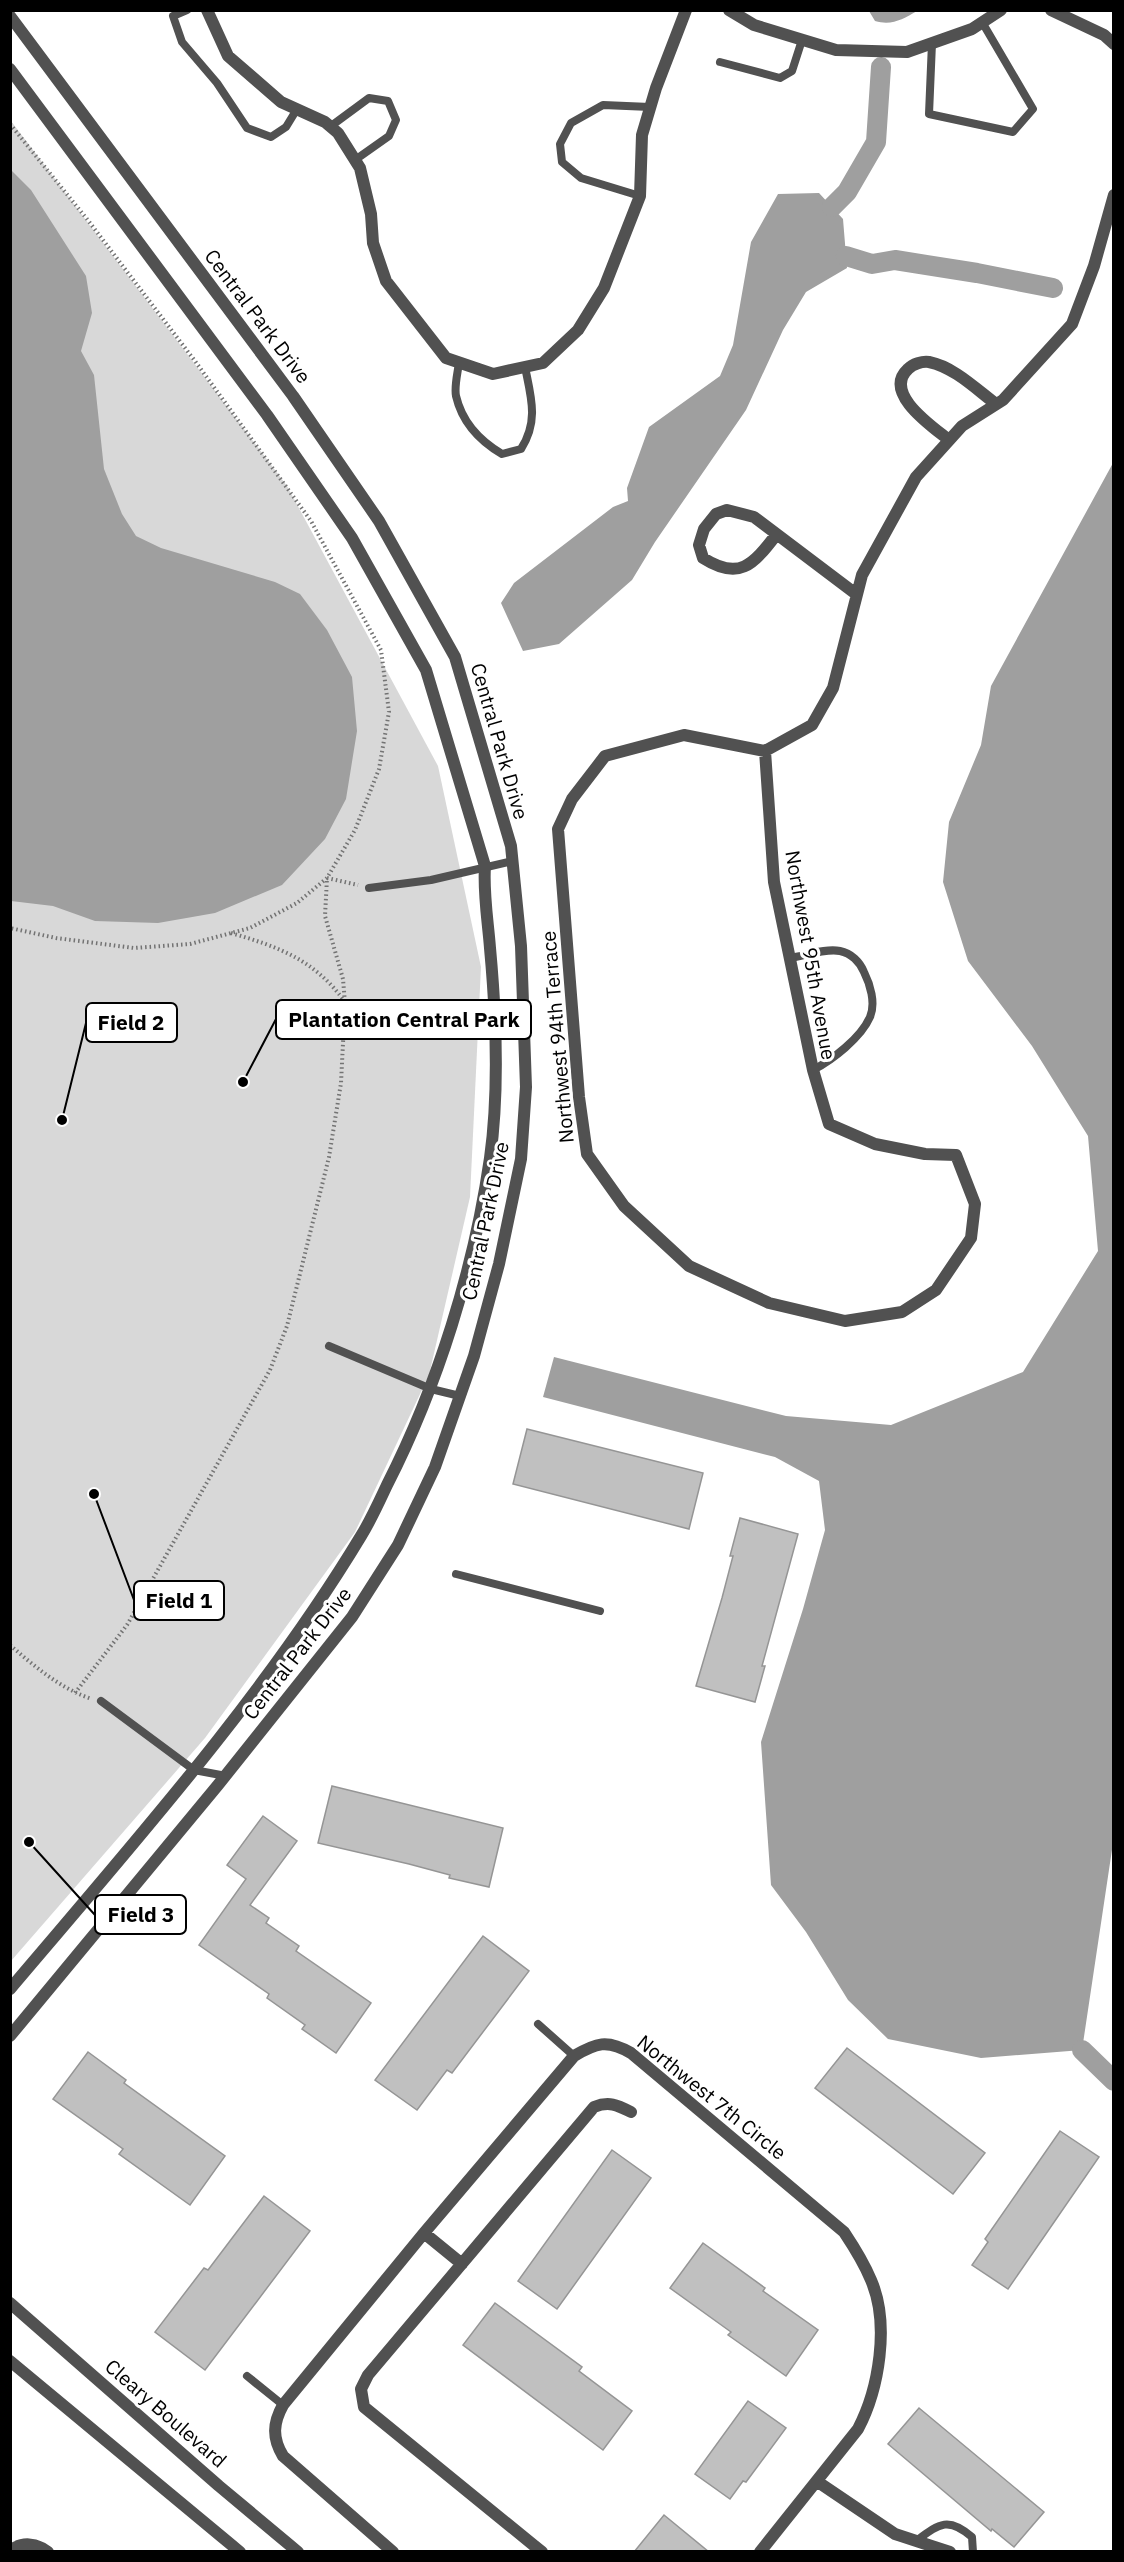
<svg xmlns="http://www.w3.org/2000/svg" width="1124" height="2562" viewBox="0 0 1124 2562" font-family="'IBM Plex Sans',sans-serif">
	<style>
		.green { fill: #d8d8d8 }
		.water { fill: #9f9f9f }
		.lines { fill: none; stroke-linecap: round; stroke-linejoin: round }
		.canal { stroke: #9f9f9f; stroke-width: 20 }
		.building { fill: #c0c0c0; stroke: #959595; stroke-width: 1.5 }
		.path { stroke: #737373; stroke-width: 4; stroke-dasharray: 1.5 3; stroke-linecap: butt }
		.service { stroke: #515151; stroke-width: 8 }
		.minor { stroke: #515151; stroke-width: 12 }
		.tertiary { stroke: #515151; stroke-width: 12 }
		.labels { text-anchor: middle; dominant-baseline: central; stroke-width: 6; stroke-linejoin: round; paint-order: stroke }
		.street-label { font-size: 20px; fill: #000; stroke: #fff }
		.leader { fill: none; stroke: #000; stroke-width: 2 }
		.callout-dot { fill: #000; stroke: #fff; stroke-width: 2 }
		.callout { fill: #fff; stroke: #000; stroke-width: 2 }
		.callout-label { font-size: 21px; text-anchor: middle; font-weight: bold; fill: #000 }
	</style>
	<rect width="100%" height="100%" fill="#fff"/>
	<!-- green -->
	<path class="green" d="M 11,121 L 287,486 L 438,766 L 481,967 L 470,1197 L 429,1375 L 355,1532 L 205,1738 L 11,1961 Z"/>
	<!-- water -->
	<path class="water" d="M 869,11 L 917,11 C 903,19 892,26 875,21 Z
		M 10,169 L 31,190 L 86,276 L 92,313 L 81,351 L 94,375 L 104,469 L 122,514 L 136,536 L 161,548 L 275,582 L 300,594 L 327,630 L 352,677 L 357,731 L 346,799 L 325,839 L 282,885 L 215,913 L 158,923 L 95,921 L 53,906 L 11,901 Z
		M 819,193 L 843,219 L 847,268 L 806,292 L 783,330 L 746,410 L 655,542 L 632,580 L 559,644 L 523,651 L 501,603 L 514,583 L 613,507 L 628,501 L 627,488 L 649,427 L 720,376 L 733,345 L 751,242 L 778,194 Z
		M 1113,463 L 1113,1843 L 1082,2050 L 981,2058 L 888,2039 L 848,2000 L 806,1932 L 771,1885 L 761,1742 L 803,1609 L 825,1530 L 819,1481 L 775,1457 L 543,1397 L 554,1357 L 786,1416 L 891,1425 L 1023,1372 L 1098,1251 L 1088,1136 L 1032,1046 L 968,961 L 943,882 L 949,822 L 981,745 L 991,686 Z"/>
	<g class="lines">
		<!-- canal -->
		<path class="canal" d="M 832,207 L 847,192 L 876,142 L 881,67
			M 846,256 L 872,264 L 895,260 L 977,273 L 1053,288
			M 1082,2050 L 1114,2081"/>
	</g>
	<!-- building -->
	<path class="building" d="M 527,1429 L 703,1473 L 689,1529 L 513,1484 Z
		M 740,1518 L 798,1534 L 762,1666 L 765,1666 L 755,1702 L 696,1686 L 722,1598 L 733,1556 L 730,1556 Z
		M 332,1786 L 503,1828 L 489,1887 L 449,1878 L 450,1875 L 409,1864 L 318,1843 Z
		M 263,1816 L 297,1841 L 250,1905 L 269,1918 L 266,1923 L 299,1946 L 296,1951 L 371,2003 L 336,2053 L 302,2029 L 305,2025 L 267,1998 L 269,1994 L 199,1945 L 246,1879 L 227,1865 Z
		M 483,1936 L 529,1971 L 452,2073 L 447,2070 L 417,2110 L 375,2080 Z
		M 847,2048 L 985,2153 L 953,2194 L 815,2088 Z
		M 88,2052 L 126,2080 L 124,2083 L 225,2156 L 190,2205 L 119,2154 L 123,2149 L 53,2099 Z
		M 1060,2131 L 1099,2157 L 1008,2289 L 972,2265 L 988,2242 L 985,2239 Z
		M 612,2150 L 651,2178 L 557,2309 L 518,2281 Z
		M 264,2196 L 310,2231 L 205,2370 L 155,2332 L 204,2268 L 208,2270 Z
		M 703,2243 L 765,2288 L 763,2291 L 818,2330 L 786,2376 L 728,2335 L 731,2332 L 670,2288 Z
		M 495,2303 L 582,2367 L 579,2371 L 632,2411 L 603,2450 L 463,2345 Z
		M 748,2401 L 786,2428 L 746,2482 L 743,2481 L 730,2499 L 695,2474 Z
		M 919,2408 L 1044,2512 L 1014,2547 L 992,2529 L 991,2531 L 888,2444 Z
		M 664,2515 L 709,2552 L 634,2552 Z"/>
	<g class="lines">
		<!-- path -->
		<path class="path" d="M 10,124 L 87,219 L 195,361 L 311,521 L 381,650 L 389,712 L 379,769 L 355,830 L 327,878 L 297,903 L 250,928 L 190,944 L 134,948 L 56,938 L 10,928
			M 231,933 C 279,947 315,960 345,1002
			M 10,1645 C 34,1666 61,1689 92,1699
			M 75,1693 L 127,1625 L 270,1370 L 287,1326 L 329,1157 L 341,1083 L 345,1003 L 343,979 L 325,916 L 327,878 L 358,885"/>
		<!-- service -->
		<path class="service" d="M 187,10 L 173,16 L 182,42 L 217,83 L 247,128 L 271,137 L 286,127 L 297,109
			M 932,43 L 929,114 L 1013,132 L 1033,109 L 982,22
			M 720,62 L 780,78 L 792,71 L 802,40
			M 331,126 L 369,98 L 388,101 L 396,120 L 389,136 L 355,160
			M 640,196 L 581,178 L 562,162 L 560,144 L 571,123 L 603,105 L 650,107
			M 459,362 C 458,372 454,386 456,396 C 462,422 480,441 502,454 L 521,449 C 539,421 531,397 525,367
			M 369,888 L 431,880 L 513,861
			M 790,958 C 805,956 825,948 840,951 C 851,953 860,962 864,972 C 870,984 876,1003 870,1017 C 861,1038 832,1060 813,1070
			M 329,1346 L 431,1389 L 460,1396
			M 456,1574 L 600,1611
			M 101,1701 L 194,1770 L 226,1776
			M 538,2024 L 574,2056
			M 247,2376 L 283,2405
			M 916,2541 C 939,2524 948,2516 972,2537 L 973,2552"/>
		<!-- minor -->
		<path class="minor" d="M 207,10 L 228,56 L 281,102 L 325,122 L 338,133 L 360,168 L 371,214 L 373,243 L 386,281 L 446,358 L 493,374 L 543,363 L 578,330 L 604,288 L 640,196 L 642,135 L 656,88 L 686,10
			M 729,10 L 754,25 L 836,50 L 907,52 L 972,29 L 1001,10
			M 1051,10 L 1104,35 L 1114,44
			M 10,16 L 293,396 L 379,521 L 455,657 L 511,846 L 521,946 L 526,1087 L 521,1159 L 499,1264 L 474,1356 L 435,1467 L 398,1545 L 352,1617 L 218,1785 L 10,2036
			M 10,69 L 267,415 L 352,538 L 426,670 L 485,866 C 483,893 488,921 490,948 C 496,1013 499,1094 490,1158 C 474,1269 438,1385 387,1485 C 379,1502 371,1520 361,1536 C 264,1697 131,1846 10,1989
			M 949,440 C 933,427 882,393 908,369 C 913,364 922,361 929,362 C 954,367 976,389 996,404
			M 776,535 C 753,565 739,581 703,558 L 699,545 L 704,529 L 716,514 L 727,510 L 754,517 L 856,594
			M 765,751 L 684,735 L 605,756 L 572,799 L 558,829 L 579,1097 L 587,1154 L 624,1206 L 689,1266 L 769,1303 L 845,1321 L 902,1312 L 936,1290 L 971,1238 L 975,1204 L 956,1155 L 925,1154 L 875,1144 L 829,1124 L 813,1070 L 774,882 L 765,751 L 812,725 L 833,688 L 862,575 L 916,477 L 962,426 L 1003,400 L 1072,324 L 1094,266 L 1114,195
			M 424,2233 L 462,2264
			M 818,2482 L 895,2534 L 950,2552
			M 10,2551 C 22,2541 36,2543 48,2552
			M 393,2552 L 283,2456 C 272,2438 273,2423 283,2405 L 424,2233 L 574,2056 C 596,2043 607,2039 631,2053 L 844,2232 C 854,2247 864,2263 871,2280 C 890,2324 879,2389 858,2429 L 760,2552
			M 542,2552 L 364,2407 L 361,2389 L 368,2375 L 594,2107 C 609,2101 617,2105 631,2112"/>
		<!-- tertiary -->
		<path class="tertiary" d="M 10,2303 L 219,2486 L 298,2552
			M 10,2361 L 240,2552"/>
	</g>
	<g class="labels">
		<!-- street labels -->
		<g class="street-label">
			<text transform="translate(258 316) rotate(53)">Central Park Drive</text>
			<text transform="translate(500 741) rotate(74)">Central Park Drive</text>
			<text transform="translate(811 955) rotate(80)">Northwest 95th Avenue</text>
			<text transform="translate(557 1037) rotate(-95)">Northwest 94th Terrace</text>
			<text transform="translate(485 1221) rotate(-78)">Central Park Drive</text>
			<text transform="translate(297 1653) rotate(-52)">Central Park Drive</text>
			<text transform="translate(712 2097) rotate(39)">Northwest 7th Circle</text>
			<text transform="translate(166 2413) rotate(41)">Cleary Boulevard</text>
		</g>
	</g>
	<!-- callouts -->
	<path class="leader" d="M243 1082L276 1019M62 1120L86 1023M94 1494L134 1600M29 1842L95 1915"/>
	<g class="callout-dot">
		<circle cx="243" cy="1082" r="6"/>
		<circle cx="62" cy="1120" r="6"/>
		<circle cx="94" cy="1494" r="6"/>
		<circle cx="29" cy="1842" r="6"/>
	</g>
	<g class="callout">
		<rect x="276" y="1000" width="255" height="39" rx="6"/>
		<rect x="86" y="1003" width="91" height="39" rx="6"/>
		<rect x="134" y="1581" width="90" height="39" rx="6"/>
		<rect x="95" y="1895" width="91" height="39" rx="6"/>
	</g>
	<g class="callout-label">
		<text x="404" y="1027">Plantation Central Park</text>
		<text x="131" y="1030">Field 2</text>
		<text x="179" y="1608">Field 1</text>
		<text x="141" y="1922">Field 3</text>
	</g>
	<!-- border -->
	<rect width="1124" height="2562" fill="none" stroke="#000000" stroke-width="24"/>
</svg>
